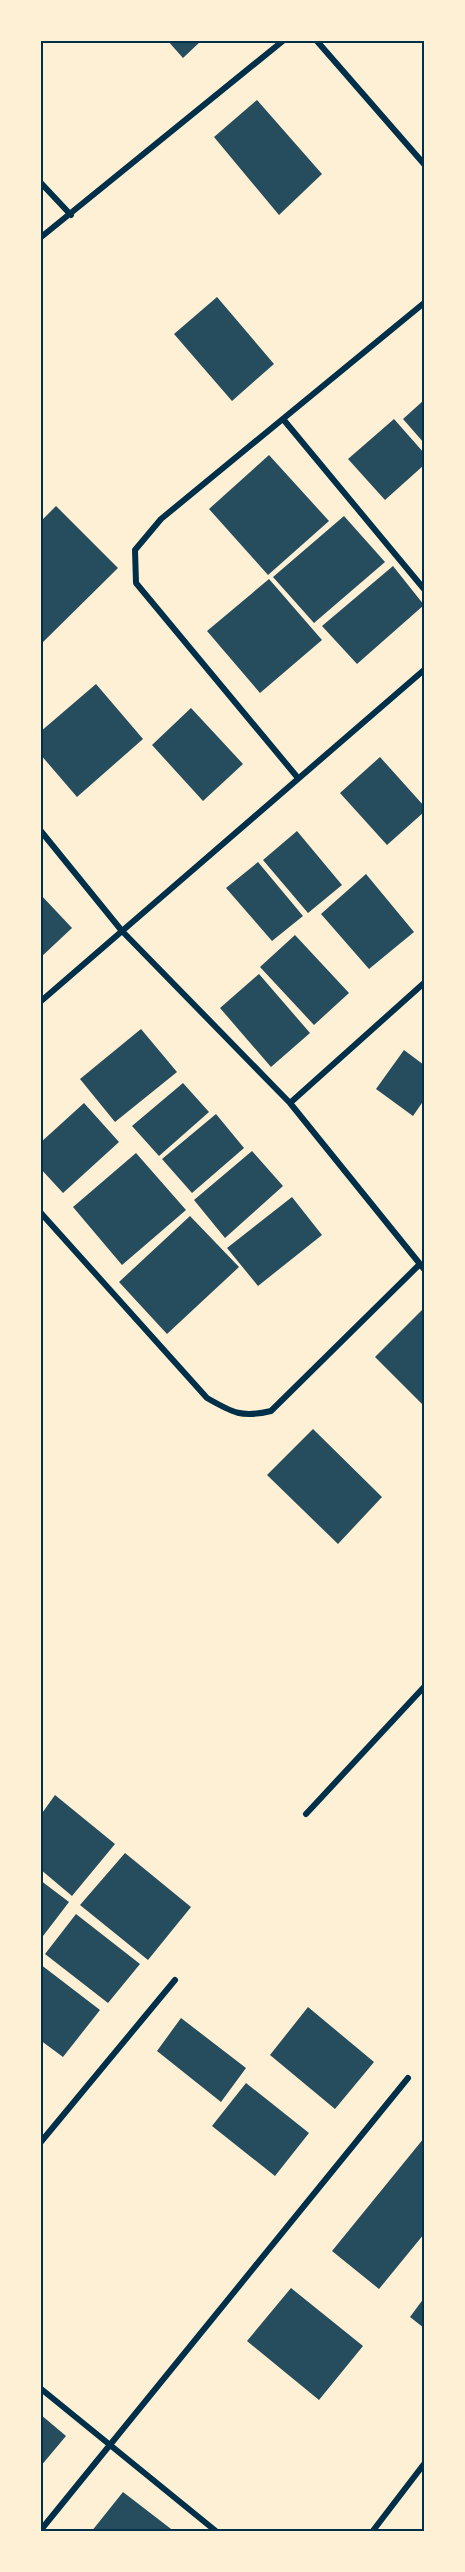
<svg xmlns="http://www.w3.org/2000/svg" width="465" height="2572" viewBox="0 0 465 2572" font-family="Commissioner,sans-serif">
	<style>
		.building { fill: #264d5e }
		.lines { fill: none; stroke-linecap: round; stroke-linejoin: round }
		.minor { stroke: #003049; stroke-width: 6 }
		.neatline { fill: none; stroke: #003049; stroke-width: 2 }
	</style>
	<rect width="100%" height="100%" fill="#fdf0d5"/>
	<!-- building -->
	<path class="building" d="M 167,40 L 202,40 L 183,58 Z
		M 257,100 L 322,174 L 279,215 L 214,137 Z
		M 217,297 L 274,364 L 232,401 L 174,334 Z
		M 424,400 L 424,443 L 403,419 Z
		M 394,419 L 424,453 L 424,465 L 385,500 L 348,459 Z
		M 269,455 L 329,521 L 268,575 L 209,509 Z
		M 56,506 L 118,568 L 40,645 L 40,522 Z
		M 344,516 L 385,562 L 314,623 L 273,577 Z
		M 393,566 L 424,605 L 357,664 L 322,626 Z
		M 269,579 L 322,640 L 260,693 L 207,631 Z
		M 96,684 L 143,739 L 77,797 L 40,754 L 40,732 Z
		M 191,708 L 243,764 L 203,801 L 152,745 Z
		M 380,757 L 424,806 L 424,812 L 387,845 L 340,793 Z
		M 297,831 L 342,885 L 308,913 L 263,860 Z
		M 258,862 L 303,916 L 272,941 L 226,888 Z
		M 366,874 L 414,932 L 369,969 L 321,914 Z
		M 40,894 L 72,928 L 40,958 Z
		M 295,935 L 349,993 L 314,1025 L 260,967 Z
		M 259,974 L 310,1033 L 271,1067 L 220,1008 Z
		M 141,1029 L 177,1072 L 115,1122 L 80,1079 Z
		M 404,1050 L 424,1065 L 424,1100 L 413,1116 L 376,1089 Z
		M 183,1083 L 209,1112 L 159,1156 L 132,1126 Z
		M 84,1103 L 119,1142 L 63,1193 L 40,1168 L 40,1143 Z
		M 216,1114 L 244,1148 L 192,1193 L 162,1159 Z
		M 252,1151 L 283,1186 L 225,1238 L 194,1200 Z
		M 136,1153 L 186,1210 L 122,1265 L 73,1207 Z
		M 292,1197 L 322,1235 L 258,1286 L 227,1248 Z
		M 190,1216 L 239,1267 L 167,1334 L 119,1282 Z
		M 423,1309 L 424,1311 L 424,1406 L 375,1357 Z
		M 313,1429 L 382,1497 L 338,1544 L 267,1475 Z
		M 55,1795 L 115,1844 L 72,1896 L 40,1869 L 40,1816 Z
		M 125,1853 L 191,1907 L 148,1960 L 80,1905 Z
		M 40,1880 L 69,1902 L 40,1940 Z
		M 76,1914 L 140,1964 L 108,2003 L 45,1954 Z
		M 40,1964 L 100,2010 L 63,2057 L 40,2040 Z
		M 308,2007 L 374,2062 L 335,2109 L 270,2055 Z
		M 181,2018 L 246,2068 L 221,2102 L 157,2051 Z
		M 246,2083 L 309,2133 L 275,2176 L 212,2126 Z
		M 424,2138 L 424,2234 L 379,2289 L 332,2251 Z
		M 291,2288 L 363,2346 L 319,2400 L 247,2341 Z
		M 424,2298 L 424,2328 L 410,2317 Z
		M 40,2414 L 66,2436 L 40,2467 Z
		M 123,2492 L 175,2532 L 91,2532 Z"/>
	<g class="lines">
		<!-- minor -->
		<path class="minor" d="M 316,40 L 424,164
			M 40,182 L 71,215
			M 40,238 L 284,40
			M 283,419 L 424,589
			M 298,778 L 136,583 L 135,550 L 161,519 L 424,303
			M 40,830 L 122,931 L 290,1103 L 424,1269
			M 40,1002 L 424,670
			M 290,1103 L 424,983
			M 40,1212 L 207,1398 C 233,1413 242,1418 271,1411 L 420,1264
			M 306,1814 L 424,1687
			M 40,2143 L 175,1980
			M 40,2388 L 217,2532
			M 40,2531 L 408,2078
			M 372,2532 L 424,2464"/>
	</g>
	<!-- border -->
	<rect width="465" height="2572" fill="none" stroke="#fdf0d5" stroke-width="84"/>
	<rect x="42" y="42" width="381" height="2488" class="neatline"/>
</svg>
